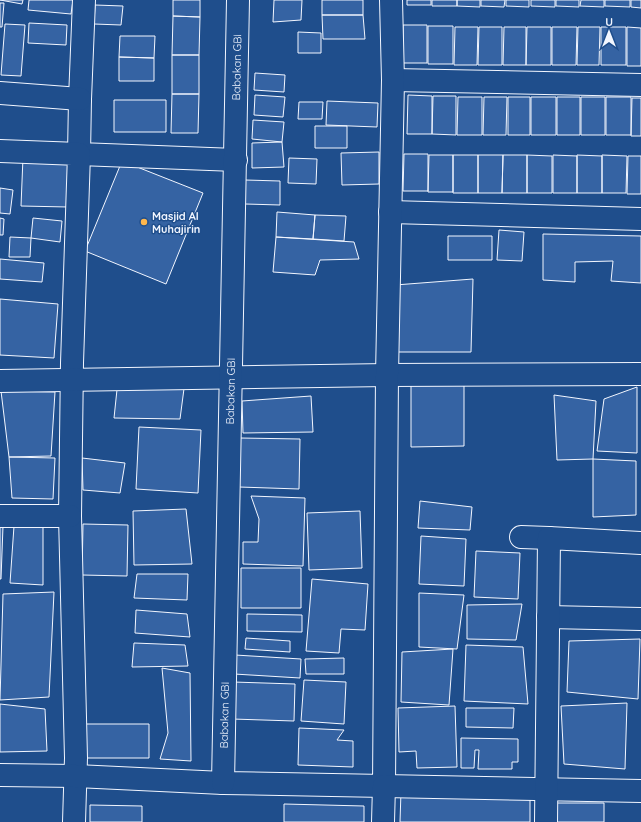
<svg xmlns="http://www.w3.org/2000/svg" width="641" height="822" viewBox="0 0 641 822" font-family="Quicksand,sans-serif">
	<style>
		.building { fill: #3563a3; stroke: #f2f6ff }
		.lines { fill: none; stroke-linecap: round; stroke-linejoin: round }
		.minor-casing { stroke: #f2f6ff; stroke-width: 24 }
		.minor { stroke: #1f4e8c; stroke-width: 22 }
		.poi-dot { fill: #ffb74d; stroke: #1f4e8c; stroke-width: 1.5 }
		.labels { text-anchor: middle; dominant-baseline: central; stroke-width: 3; stroke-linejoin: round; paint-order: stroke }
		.street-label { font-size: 11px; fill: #f2f6ff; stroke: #1f4e8c }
		.poi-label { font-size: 11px; font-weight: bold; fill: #f2f6ff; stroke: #1f4e8c; text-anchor: start }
	</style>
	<rect width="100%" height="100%" fill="#1f4e8c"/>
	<!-- building -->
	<path class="building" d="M 0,0 L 23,0 L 22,4 Z
		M 29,0 L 73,0 L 71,14 L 28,10 Z
		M 173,0 L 200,0 L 200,17 L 173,16 Z
		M 274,0 L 302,0 L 301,20 L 273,22 Z
		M 322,0 L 363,0 L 363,15 L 322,15 Z
		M 407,0 L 431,0 L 431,5 L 407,5 Z
		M 432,0 L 457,0 L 457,6 L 432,6 Z
		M 457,0 L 480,0 L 480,7 L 457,6 Z
		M 481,0 L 505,0 L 504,7 L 481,6 Z
		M 506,0 L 529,0 L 529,7 L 506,6 Z
		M 531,0 L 555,0 L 555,7 L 531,6 Z
		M 556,0 L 579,0 L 579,7 L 556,6 Z
		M 581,0 L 604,0 L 604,7 L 580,6 Z
		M 605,0 L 630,0 L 630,7 L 605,6 Z
		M 631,0 L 641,0 L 641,8 L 631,7 Z
		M 0,3 L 4,3 L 2,27 L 0,27 Z
		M 95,5 L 123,6 L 121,25 L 94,24 Z
		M 322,15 L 363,15 L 365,39 L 323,39 Z
		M 173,16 L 200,17 L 199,55 L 172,55 Z
		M 29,23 L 67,25 L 66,45 L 28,43 Z
		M 5,24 L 25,25 L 21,76 L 1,75 Z
		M 403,25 L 427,25 L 427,63 L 403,63 Z
		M 428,26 L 453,26 L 453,64 L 428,64 Z
		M 455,27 L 478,27 L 477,65 L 454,65 Z
		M 479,27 L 502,27 L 502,65 L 478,65 Z
		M 504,27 L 526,27 L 526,65 L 503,65 Z
		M 527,27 L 551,27 L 551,65 L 526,65 Z
		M 552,27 L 577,27 L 576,65 L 552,65 Z
		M 578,27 L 600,27 L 599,65 L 577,65 Z
		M 601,27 L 626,27 L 626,65 L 601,65 Z
		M 627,27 L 641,28 L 641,66 L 627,66 Z
		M 298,32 L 321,33 L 321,53 L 298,53 Z
		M 120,36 L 155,36 L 154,58 L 119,57 Z
		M 172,55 L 199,55 L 199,94 L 172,94 Z
		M 119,57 L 154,58 L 154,81 L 119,81 Z
		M 255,73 L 285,75 L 284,92 L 254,90 Z
		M 172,94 L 199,94 L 198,133 L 171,133 Z
		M 255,95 L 285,97 L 283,117 L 254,115 Z
		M 408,95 L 432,96 L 432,134 L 407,134 Z
		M 433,96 L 456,96 L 456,135 L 432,134 Z
		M 458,97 L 482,97 L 482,135 L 457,135 Z
		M 484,97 L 507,97 L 506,135 L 483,135 Z
		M 508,97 L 530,97 L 530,135 L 508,135 Z
		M 531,97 L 556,97 L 556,135 L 531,135 Z
		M 557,97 L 580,97 L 580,135 L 557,135 Z
		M 581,97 L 605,97 L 605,135 L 581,135 Z
		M 606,97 L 631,97 L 631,135 L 606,135 Z
		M 632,98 L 641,98 L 641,136 L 631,136 Z
		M 114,100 L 166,100 L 166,132 L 114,132 Z
		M 327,101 L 378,103 L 377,127 L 326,125 Z
		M 299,102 L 323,102 L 322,119 L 298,119 Z
		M 253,120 L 284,122 L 282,142 L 252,139 Z
		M 315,126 L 347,126 L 347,148 L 315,148 Z
		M 282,142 L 284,167 L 252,168 L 252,143 Z
		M 379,152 L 379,184 L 342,185 L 341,153 Z
		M 404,154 L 428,154 L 428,191 L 403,191 Z
		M 429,155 L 453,155 L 453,192 L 428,192 Z
		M 453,155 L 478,155 L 478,193 L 453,193 Z
		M 478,155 L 503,155 L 502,193 L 478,193 Z
		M 503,155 L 527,155 L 527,193 L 502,193 Z
		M 527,155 L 552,156 L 552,193 L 527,193 Z
		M 553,155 L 577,156 L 577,193 L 553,193 Z
		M 577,155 L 602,156 L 602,193 L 577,193 Z
		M 602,155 L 627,156 L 626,193 L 602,193 Z
		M 628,156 L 641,156 L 641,194 L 627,194 Z
		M 23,157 L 70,158 L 68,207 L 21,206 Z
		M 289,158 L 317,159 L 316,184 L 288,183 Z
		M 122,161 L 203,193 L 166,284 L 85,251 Z
		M 245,180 L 280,181 L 280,205 L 245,204 Z
		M 0,188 L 13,190 L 10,214 L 0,213 Z
		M 277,212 L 315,215 L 313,239 L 276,237 Z
		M 315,215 L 346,216 L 344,241 L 313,239 Z
		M 0,218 L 4,219 L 3,235 L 0,235 Z
		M 33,218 L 62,221 L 60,242 L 31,238 Z
		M 499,230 L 524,232 L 522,261 L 497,260 Z
		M 543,234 L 641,236 L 641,283 L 611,281 L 613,261 L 575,262 L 575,282 L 543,280 Z
		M 448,236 L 492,236 L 492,260 L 448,260 Z
		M 10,237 L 31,238 L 30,257 L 9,257 Z
		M 276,237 L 354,242 L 359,259 L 320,260 L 315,275 L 273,272 Z
		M 0,259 L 44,263 L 42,282 L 0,279 Z
		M 473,279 L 471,352 L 395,352 L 395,285 Z
		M 0,299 L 58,304 L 54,358 L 0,355 Z
		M 118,380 L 185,381 L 180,419 L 114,418 Z
		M 411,383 L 464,383 L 464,446 L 411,447 Z
		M 637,387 L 637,453 L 597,451 L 604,399 Z
		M 1,391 L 55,392 L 51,456 L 9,457 Z
		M 554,395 L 596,401 L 593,459 L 557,460 Z
		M 311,396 L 313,432 L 243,433 L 242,401 Z
		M 139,427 L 201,430 L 198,493 L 136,489 Z
		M 240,438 L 300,439 L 299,489 L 239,487 Z
		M 9,457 L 55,458 L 53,499 L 12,498 Z
		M 82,458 L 125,463 L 120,493 L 83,490 Z
		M 593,459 L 636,461 L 636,515 L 593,517 Z
		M 251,496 L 305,498 L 303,566 L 243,564 L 243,542 L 258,542 L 259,519 Z
		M 420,501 L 472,507 L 470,530 L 418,528 Z
		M 186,509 L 192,564 L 134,565 L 133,511 Z
		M 360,511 L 362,568 L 309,570 L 307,513 Z
		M 83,524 L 128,525 L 127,576 L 82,575 Z
		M 43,525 L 43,585 L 10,583 L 14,526 Z
		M 0,526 L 3,526 L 1,579 L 0,579 Z
		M 421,536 L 466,539 L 464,586 L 419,584 Z
		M 476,551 L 520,553 L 518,599 L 474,597 Z
		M 241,568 L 301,568 L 301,608 L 241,608 Z
		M 137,574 L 188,574 L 187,600 L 134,598 Z
		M 312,579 L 368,584 L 365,630 L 341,629 L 339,653 L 306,651 Z
		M 54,592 L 49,697 L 0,700 L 3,594 Z
		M 419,593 L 464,595 L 457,649 L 419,647 Z
		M 522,604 L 516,640 L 467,639 L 467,605 Z
		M 136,610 L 187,614 L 190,637 L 135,633 Z
		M 247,614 L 302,615 L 302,632 L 247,631 Z
		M 246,638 L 290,641 L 290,652 L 245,649 Z
		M 640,639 L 638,699 L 567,692 L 569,641 Z
		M 134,643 L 185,645 L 188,666 L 132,667 Z
		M 466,645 L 523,647 L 528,704 L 464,701 Z
		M 453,649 L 449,705 L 401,702 L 402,652 Z
		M 235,655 L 301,659 L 300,678 L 234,674 Z
		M 344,658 L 344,674 L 306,674 L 305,659 Z
		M 162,668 L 190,673 L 191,761 L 160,759 L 168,733 Z
		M 304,680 L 346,682 L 344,724 L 301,721 Z
		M 233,682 L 295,684 L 294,721 L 232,719 Z
		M 627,703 L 625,769 L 564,764 L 561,706 Z
		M 0,704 L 45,709 L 47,751 L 0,752 Z
		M 455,706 L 457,767 L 417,768 L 416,751 L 399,752 L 398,708 Z
		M 466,708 L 514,708 L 513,728 L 466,727 Z
		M 86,724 L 149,724 L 149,758 L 86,758 Z
		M 299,728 L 344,730 L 337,740 L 353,741 L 353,767 L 298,765 Z
		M 461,738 L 518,739 L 518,762 L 512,762 L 512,769 L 478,769 L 479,750 L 475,750 L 474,768 L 461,768 Z
		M 401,791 L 530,793 L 530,822 L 400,822 Z
		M 549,803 L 604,803 L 604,822 L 549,822 Z
		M 284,804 L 364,806 L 364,822 L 284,822 Z
		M 90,805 L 142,806 L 142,822 L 90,822 Z"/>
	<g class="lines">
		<defs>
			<g id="minor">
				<path d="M 84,0 L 80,99 L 79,154 L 236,160"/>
				<path d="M 393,80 L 641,85"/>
				<path d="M 0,93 L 80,99"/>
				<path d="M 0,151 L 79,154 L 72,363 L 70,516 L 76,758 L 74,822"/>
				<path d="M 390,212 L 641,219"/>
				<path d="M 0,381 L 387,375 L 641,374"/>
				<path d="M 0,516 L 70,516"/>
				<path d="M 521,537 L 549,538"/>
				<path d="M 548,617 L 641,619"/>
				<path d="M 0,775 L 76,776 L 223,783 L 384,786 L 387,375 L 393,80 L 391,0"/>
				<path id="s1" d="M 223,783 L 238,0"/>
				<path d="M 383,822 L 384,786 L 641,791"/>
				<path d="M 546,822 L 549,538 L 641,543"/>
			</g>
		</defs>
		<!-- minor casing -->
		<use href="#minor" class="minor-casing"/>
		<!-- minor -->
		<use href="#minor" class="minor"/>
	</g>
	<!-- markers -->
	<circle class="poi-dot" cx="144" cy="222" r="4"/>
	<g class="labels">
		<!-- street labels -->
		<g class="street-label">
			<text stroke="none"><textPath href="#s1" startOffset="716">Babakan GBI</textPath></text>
			<text stroke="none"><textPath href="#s1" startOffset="392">Babakan GBI</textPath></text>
			<text stroke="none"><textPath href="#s1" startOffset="68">Babakan GBI</textPath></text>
		</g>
		<!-- poi labels -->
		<g class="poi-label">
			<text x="152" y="216">Masjid Al<tspan x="152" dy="13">Muhajirin</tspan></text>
		</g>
	</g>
	<!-- north arrow -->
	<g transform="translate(609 32)" stroke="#1f4e8c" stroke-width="3" paint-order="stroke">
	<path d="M0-3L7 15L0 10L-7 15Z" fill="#f2f6ff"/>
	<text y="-6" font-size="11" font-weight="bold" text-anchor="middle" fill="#f2f6ff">U</text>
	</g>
</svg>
